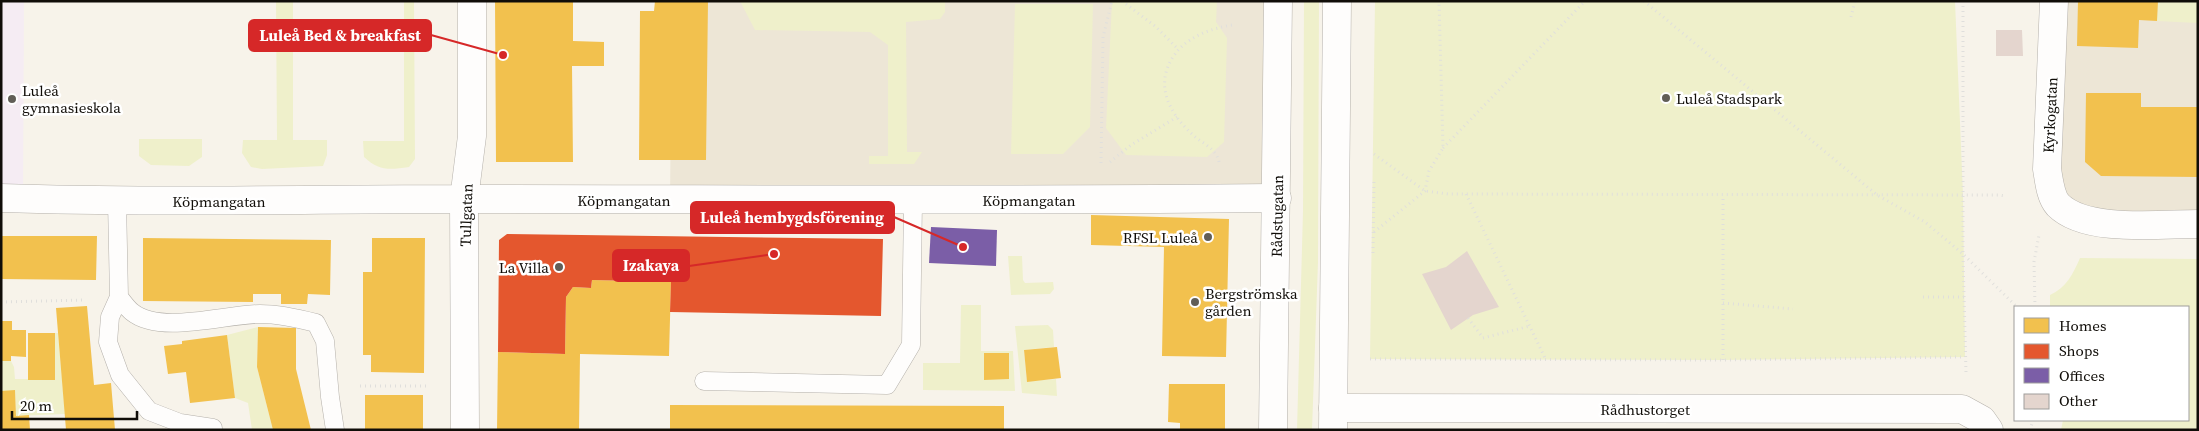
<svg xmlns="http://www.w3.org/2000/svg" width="2199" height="431" viewBox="0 0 2199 431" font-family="'Source Serif 4',serif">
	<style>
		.commercial { fill: #ede6d6 }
		.education { fill: #f5ecf3 }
		.green { fill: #eff0cb }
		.homes { fill: #f2c14e }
		.shops { fill: #e4572e }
		.offices { fill: #7b5ea7 }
		.building { fill: #e4d5ce }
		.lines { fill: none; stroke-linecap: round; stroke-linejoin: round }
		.service-casing { stroke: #b4b0aa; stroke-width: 19 }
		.minor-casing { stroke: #b4b0aa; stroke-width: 29 }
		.secondary-casing { stroke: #b4b0aa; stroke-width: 29 }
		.path { stroke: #e0dfdc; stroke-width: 3; stroke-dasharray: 1 4; stroke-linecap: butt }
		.service { stroke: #fefdfc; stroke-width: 18 }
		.minor { stroke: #fefdfc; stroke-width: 28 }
		.secondary { stroke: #fefdfc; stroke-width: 28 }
		.poi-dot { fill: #615e57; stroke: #fff; stroke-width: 2 }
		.labels { text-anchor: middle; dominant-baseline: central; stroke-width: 5; stroke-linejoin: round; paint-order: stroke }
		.poi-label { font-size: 15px; fill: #100d08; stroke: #fff; text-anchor: start }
		.street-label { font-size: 15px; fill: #100d08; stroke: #fff }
		.leader { fill: none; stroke: #d62828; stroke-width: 2 }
		.callout-dot { fill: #d62828; stroke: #fff; stroke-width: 2 }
		.callout { fill: #d62828; stroke: #d62828; stroke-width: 2 }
		.callout-label { font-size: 16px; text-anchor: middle; font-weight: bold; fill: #fff }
	</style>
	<rect width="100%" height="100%" fill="#f7f3ea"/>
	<!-- commercial -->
	<path class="commercial" d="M 672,1 L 1279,1 L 1275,201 L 670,200 Z
		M 2054,1 L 2198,1 L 2198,224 L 2057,204 Z"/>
	<!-- education -->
	<path class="education" d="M 1,1 L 24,1 L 23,197 L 1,197 Z"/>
	<!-- green -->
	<path class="green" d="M 276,1 L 293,1 L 293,140 L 327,140 L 327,155 L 323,166 L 262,169 L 251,167 L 242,153 L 243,140 L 277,140 Z
		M 404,1 L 414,1 L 415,159 L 409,167 C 389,170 379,171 364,157 L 363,141 L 404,141 Z
		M 740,1 L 945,1 L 945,12 L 940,19 L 906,22 L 907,152 L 922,152 L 914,164 L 869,164 L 869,156 L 888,156 L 888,45 L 870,32 L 755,30 Z
		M 1112,1 L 1217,1 L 1216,22 L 1227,38 L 1224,142 L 1207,157 L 1126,155 L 1106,128 Z
		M 1304,1 L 1319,1 L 1318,262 L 1312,430 L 1297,430 L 1303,211 Z
		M 1375,1 L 1955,1 L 1963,195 L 1965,357 L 1723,360 L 1370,359 Z
		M 2158,1 L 2198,1 L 2198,23 L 2157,21 Z
		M 1015,4 L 1093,4 L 1090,127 L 1063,154 L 1011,154 Z
		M 139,139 L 202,139 L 202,157 L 189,166 L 151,165 L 139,156 Z
		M 1008,256 L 1022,256 L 1023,280 L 1025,283 L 1053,282 L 1054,289 L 1050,294 L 1011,295 Z
		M 2080,258 L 2198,259 L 2198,430 L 2061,430 L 2063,420 L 2188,420 L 2188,307 L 2050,307 L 2050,295 C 2066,288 2073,274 2080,258 Z
		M 961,305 L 981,305 L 981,351 L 1013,351 L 1015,391 L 923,390 L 923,363 L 960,363 Z
		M 1048,325 L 1053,330 L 1054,347 L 1024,350 L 1027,381 L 1056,379 L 1057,396 L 1022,393 L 1015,326 Z
		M 258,327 L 257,367 L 273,430 L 252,430 L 248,403 L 235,398 L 227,335 Z
		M 55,333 L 58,333 L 65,414 L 16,416 L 15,391 L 1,391 L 1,361 L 11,361 L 14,367 L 15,379 L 55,379 Z"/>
	<!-- homes -->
	<path class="homes" d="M 495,1 L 573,1 L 573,41 L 604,42 L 604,66 L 572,66 L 573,162 L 496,162 Z
		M 655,1 L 708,1 L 706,160 L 639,160 L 640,11 L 654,11 Z
		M 2078,1 L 2158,1 L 2157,21 L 2139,20 L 2138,48 L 2077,46 Z
		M 2086,93 L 2141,93 L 2141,107 L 2198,107 L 2198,177 L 2101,176 L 2085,162 Z
		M 1091,215 L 1229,219 L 1226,357 L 1162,356 L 1164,247 L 1091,245 Z
		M 1,236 L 97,236 L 96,280 L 1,279 Z
		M 143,238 L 331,240 L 330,295 L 308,294 L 307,304 L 281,304 L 281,294 L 253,294 L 253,302 L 143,301 Z
		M 372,238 L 425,238 L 424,373 L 371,372 L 371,355 L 363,355 L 363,272 L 372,272 Z
		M 592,280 L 671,282 L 669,356 L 580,354 L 579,430 L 497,430 L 498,352 L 565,354 L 566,297 L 573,287 L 591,288 Z
		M 87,306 L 94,385 L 111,383 L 115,430 L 66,430 L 56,308 Z
		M 1,321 L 12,321 L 12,330 L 26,330 L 26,357 L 11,356 L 11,361 L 1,361 Z
		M 258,327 L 296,328 L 296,369 L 311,430 L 273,430 L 257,367 Z
		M 28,333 L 55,333 L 55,380 L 28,380 Z
		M 227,335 L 235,398 L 190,403 L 186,372 L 168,374 L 164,346 L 182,344 L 182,341 Z
		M 1057,347 L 1061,378 L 1027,382 L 1024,350 Z
		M 984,353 L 1009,353 L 1009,379 L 984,380 Z
		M 1169,384 L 1225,384 L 1225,430 L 1180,430 L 1180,423 L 1168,422 Z
		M 15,390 L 16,416 L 29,415 L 30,430 L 1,430 L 1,391 Z
		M 365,395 L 423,395 L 423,430 L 365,430 Z
		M 670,405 L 1004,406 L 1004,430 L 670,430 Z"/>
	<!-- shops -->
	<path class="shops" d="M 507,234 L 883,239 L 881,316 L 670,312 L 671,282 L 592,280 L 591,288 L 573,287 L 566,297 L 565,354 L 498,352 L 499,240 Z"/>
	<!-- offices -->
	<path class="offices" d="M 931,227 L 997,230 L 996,266 L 929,263 Z"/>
	<!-- building -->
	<path class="building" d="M 1996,30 L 2022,30 L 2023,56 L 1996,56 Z
		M 1467,251 L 1499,307 L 1473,315 L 1451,330 L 1422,274 L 1446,267 Z"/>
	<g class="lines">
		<defs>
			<path id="service" d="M 117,201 L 119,297 L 110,317 L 108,342 L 120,375 L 149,411 L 180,423 L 213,428
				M 119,297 C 123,302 127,308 132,312 C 160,335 226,314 260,314 C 280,314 297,318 316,323 L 325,341 L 330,397 L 335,430
				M 704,381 L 887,385 L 911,345 L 913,201"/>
			<path id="minor" d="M 2054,1 L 2047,169 C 2049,180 2050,196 2058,205 C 2086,233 2159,224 2198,224
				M 1,198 C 155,203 309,199 463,199 C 734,199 1006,201 1277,198
				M 1333,408 L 1962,409 L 1982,420 L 1989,430
				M 465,430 L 464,199 L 472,136 L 472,1"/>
			<path id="secondary" d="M 1273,430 L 1278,1
				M 1333,430 L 1337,1"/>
		</defs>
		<!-- service casing -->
		<use href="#service" class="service-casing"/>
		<!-- minor casing -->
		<use href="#minor" class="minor-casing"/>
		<!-- secondary casing -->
		<use href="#secondary" class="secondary-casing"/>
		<!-- path -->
		<path class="path" d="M 1122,1 L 1155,26 L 1178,49
			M 1644,1 L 1877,195 L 1925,222 L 1963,254 L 2017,307
			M 1963,1 L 1963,254 L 1966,373
			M 1851,17 L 1855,1
			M 1443,148 L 1585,1
			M 1374,154 L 1425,191 L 1448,194 L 1999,195 L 2006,196
			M 1110,162 L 1131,145 L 1177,117
			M 1219,162 C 1216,148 1203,144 1193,135 C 1170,114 1154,86 1173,57 C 1186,37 1209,29 1232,25
			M 1101,163 L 1103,37 L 1112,1
			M 1466,194 L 1546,360
			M 1374,232 L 1425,191 L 1429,171 L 1443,148 L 1439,1
			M 1373,253 L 1374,179
			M 1923,297 L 1964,297
			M 1,302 L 83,300
			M 1723,303 L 1793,309
			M 2035,307 L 2034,262 L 2039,235
			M 1468,318 L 1483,338 L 1530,326
			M 1370,359 L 1723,360 L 1965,357
			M 1723,360 L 1723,195
			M 360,386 L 429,386
			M 2030,430 L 2033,420"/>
		<!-- service -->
		<use href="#service" class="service"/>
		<!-- minor -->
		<use href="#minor" class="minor"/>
		<!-- secondary -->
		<use href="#secondary" class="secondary"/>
	</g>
	<!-- markers -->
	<g class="poi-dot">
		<circle cx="1666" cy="98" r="5"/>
		<circle cx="12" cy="99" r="5"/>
		<circle cx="1208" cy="237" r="5"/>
		<circle cx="559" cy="267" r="5"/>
		<circle cx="1195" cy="302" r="5"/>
	</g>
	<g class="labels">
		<!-- poi labels -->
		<g class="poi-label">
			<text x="22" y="90">Luleå<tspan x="22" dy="17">gymnasieskola</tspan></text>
			<text x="1676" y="98">Luleå Stadspark</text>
			<text x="1198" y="237" text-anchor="end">RFSL Luleå</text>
			<text x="549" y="267" text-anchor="end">La Villa</text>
			<text x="1205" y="293">Bergströmska<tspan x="1205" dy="17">gården</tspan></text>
		</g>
		<!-- street labels -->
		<g class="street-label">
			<text transform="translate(2050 115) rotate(-87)">Kyrkogatan</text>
			<text x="624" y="200">Köpmangatan</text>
			<text x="1029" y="200">Köpmangatan</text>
			<text x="219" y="201">Köpmangatan</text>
			<text transform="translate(466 215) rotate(-88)">Tullgatan</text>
			<text transform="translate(1277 216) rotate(-89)">Rådstugatan</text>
			<text x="1645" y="409">Rådhustorget</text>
		</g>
	</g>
	<!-- callouts -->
	<path class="leader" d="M503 55L431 35M963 247L894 217M774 254L689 266"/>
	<g class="callout-dot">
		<circle cx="503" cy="55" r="5"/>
		<circle cx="963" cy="247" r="5"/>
		<circle cx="774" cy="254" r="5"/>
	</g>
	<g class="callout">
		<rect x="249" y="20" width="182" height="31" rx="5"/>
		<rect x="691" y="202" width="203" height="31" rx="5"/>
		<rect x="613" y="250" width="76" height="31" rx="5"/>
	</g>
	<g class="callout-label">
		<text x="340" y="41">Luleå Bed &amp; breakfast</text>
		<text x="792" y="223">Luleå hembygdsförening</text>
		<text x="651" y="271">Izakaya</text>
	</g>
	<!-- border -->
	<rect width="2199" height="431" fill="none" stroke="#100d08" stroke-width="5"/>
	<!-- legend -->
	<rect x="2014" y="306" width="175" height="115" fill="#ffffff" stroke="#9f9e9c"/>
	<rect x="2024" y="318" width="25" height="15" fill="#f2c14e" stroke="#9f9e9c"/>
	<text x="2059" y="331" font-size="15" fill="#100d08">Homes</text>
	<rect x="2024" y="344" width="25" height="15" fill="#e4572e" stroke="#9f9e9c"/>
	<text x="2059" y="356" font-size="15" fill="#100d08">Shops</text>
	<rect x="2024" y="368" width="25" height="15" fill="#7b5ea7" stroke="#9f9e9c"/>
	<text x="2059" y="381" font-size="15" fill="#100d08">Offices</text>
	<rect x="2024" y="394" width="25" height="15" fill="#e4d5ce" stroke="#9f9e9c"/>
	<text x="2059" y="406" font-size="15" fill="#100d08">Other</text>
	<!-- scale -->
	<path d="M12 411v8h125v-8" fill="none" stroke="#100d08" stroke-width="2.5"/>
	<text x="20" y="411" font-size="15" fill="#100d08" stroke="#ffffff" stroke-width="4" paint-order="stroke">20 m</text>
</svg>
